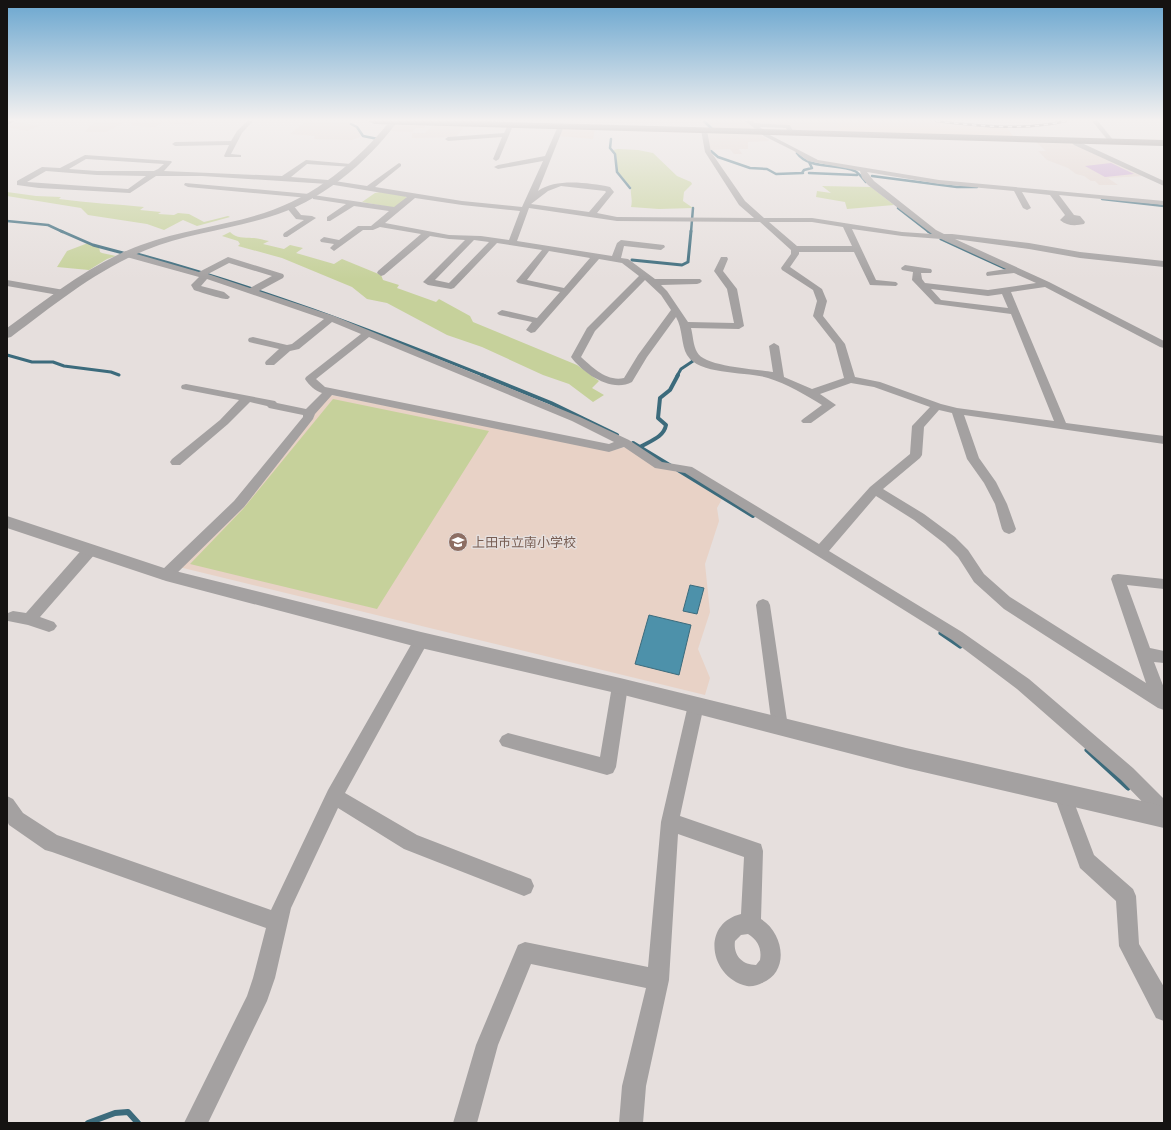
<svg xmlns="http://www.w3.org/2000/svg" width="1171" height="1130" viewBox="0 0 1171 1130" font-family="'Fira Sans','Noto Sans JP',sans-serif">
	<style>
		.built { fill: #e1d2cc }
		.industrial { fill: #e9d2c6 }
		.education { fill: #e8d2c6 }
		.green { fill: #c6d19b }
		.water { fill: #4d91aa; stroke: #3c6b7c }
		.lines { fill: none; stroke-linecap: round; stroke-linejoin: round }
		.stream-far4 { stroke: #3c6b7c; stroke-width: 2.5 }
		.stream-far3 { stroke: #3c6b7c; stroke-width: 3 }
		.stream-far2 { stroke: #3c6b7c; stroke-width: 4 }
		.stream-far1 { stroke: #3c6b7c; stroke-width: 5 }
		.stream { stroke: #3c6b7c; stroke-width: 6 }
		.building { fill: #c7a0cf }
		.minor { fill: #a4a1a1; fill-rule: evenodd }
		.tertiary { fill: #a4a1a1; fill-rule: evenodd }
		.primary { fill: #726c6b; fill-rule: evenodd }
		.rail-casing { stroke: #4e4a49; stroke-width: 2.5 }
		.rail { stroke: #e6dfdd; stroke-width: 1.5; stroke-dasharray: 4.5; stroke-linecap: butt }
		.labels { text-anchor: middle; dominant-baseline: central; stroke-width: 3; stroke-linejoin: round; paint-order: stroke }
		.education-label { font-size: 13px; fill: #785e54; stroke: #e6dfdd; text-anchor: start }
	</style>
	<rect width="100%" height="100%" fill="#e6dfdd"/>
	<!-- built -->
	<path class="built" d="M 105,121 L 123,123 L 106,132 L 85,132 L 89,126 L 96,122 Z
		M 137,121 L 198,121 L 190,125 L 162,123 L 155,127 L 136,126 L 130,123 Z
		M 306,121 L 348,123 L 356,127 L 362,136 L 352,140 L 314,139 L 315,136 L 290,134 Z
		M 704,121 L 744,121 L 755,128 L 748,130 L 712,129 Z
		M 751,121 L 837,121 L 841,132 L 792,130 L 790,125 L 756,124 Z
		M 15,122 L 36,125 L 41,125 L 27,131 L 7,127 Z
		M 395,124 L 426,124 L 424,128 L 416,128 L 412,132 L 391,131 Z
		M 433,124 L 465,125 L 456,137 L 412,138 L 412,133 L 425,133 Z
		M 708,132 L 761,133 L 762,136 L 769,140 L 768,141 L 748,142 L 748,149 L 739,149 L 742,154 L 734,154 L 730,149 L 710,150 Z
		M 1036,142 L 1071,142 L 1143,176 L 1108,178 L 1118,185 L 1099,185 L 1095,181 L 1091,181 L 1084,176 L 1076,174 L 1068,168 L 1047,160 L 1038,151 L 1046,151 Z"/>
	<!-- industrial -->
	<path class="industrial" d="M 837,121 L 931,121 L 1007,128 L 1014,137 L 841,132 Z
		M 562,128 L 595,129 L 593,139 L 559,136 Z"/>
	<!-- education -->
	<path class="education" d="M 331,395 L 580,444 L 614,450 L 625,447 L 676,471 L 722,499 L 717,508 L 719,521 L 705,564 L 710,612 L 698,649 L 710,678 L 705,695 L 179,567 L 240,506 L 314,417 L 313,414 Z"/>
	<!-- green -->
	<path class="green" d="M 618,149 L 638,150 L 653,153 L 677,176 L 691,182 L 692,184 L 684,192 L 683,201 L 693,208 L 659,209 L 631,207 C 633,199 630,195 631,187 L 618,172 L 616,154 L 613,150 Z
		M 822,186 L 871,187 L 894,205 L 847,209 L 845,202 L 816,197 L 817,191 L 831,193 Z
		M 7,192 L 36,196 L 61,197 L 59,199 C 88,203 116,204 144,207 L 140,210 L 161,212 L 158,214 L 174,215 L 178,213 L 189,214 L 204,222 L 228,216 L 230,217 L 197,226 L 183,220 L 164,230 L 147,224 L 88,215 L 81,208 L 7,196 Z
		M 380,192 L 405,196 L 407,198 L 395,208 L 362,202 L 375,193 Z
		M 230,232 C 237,239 244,237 252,238 C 257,238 263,240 269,241 L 263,244 L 284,249 L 290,245 L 303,248 L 296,253 L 334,264 L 342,259 L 381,275 L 383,280 L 399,285 L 397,288 L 436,302 L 439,299 L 470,316 L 473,322 L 577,365 L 599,381 L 592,388 L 604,395 L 593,402 L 569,384 L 543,375 L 482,347 L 447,335 L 387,303 L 367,299 L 352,287 L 282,258 L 238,246 L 240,244 L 238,241 L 222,236 Z
		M 88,243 L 99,247 L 100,252 L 102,253 L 116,256 L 107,259 L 89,270 L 57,267 L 67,251 Z
		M 333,399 L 489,431 L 377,609 L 190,564 L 243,509 Z"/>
	<!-- water -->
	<path class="water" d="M 690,585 L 704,588 L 697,614 L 683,611 Z
		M 649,615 L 691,625 L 679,675 L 635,664 Z"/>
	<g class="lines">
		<!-- stream-far4 -->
		<path class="stream-far4" d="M 704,121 L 712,129
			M 351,124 L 357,127 L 363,136 L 378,139
			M 611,139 L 610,148 L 615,154 L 617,172 L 630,188
			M 711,151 L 718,157 L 750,168 L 767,169 L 776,174 L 803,173
			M 797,153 C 809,170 838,163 855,171 C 859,173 863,179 866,182
			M 802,173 L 804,170 L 812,168 L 809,162
			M 809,173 L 857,175
			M 872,176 L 957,187 L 977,187
			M 1102,199 L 1164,206
			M 898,208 L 929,232
			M 7,221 L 48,225 L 63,232
			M 691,232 L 693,208"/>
		<!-- stream-far3 -->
		<path class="stream-far3" d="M 61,231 L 93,245 L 123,253
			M 928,231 L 931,233
			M 941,239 L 1011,271
			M 137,254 C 256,286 370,330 485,376
			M 632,260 L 682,265 L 688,262 L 691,231
			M 7,355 L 32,362 L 53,362 L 64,366 L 111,372 L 119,375
			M 677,376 L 681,369 L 693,361 L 691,356"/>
		<!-- stream-far2 -->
		<path class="stream-far2" d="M 482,375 L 551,403 L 617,435
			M 633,443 L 671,466
			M 640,447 C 650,441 664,437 666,425 L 658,418 L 660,398 L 670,390 L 678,375
			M 678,470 L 753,516"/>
		<!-- stream-far1 -->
		<path class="stream-far1" d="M 941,633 L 960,646
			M 1087,750 L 1128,788"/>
		<!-- stream -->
		<path class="stream" d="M 88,1123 L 115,1113 L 128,1112 L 138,1123"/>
	</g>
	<!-- building -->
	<path class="building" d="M 1111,163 L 1134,174 L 1105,177 L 1085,166 Z"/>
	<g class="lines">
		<!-- minor -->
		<path class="minor" d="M 247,121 L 253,121 L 242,133 L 231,154 L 241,155 L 241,157 L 225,157 L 224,156 L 229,145 L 175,146 L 172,144 L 175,142 L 231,141 L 237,131 Z
			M 745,121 L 752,121 L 755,123 L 790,125 L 794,133 L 791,135 L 789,134 L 786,128 L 760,127 L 768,134 L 818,160 L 939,180 L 1164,201 L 1164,205 L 1059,195 L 1074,215 L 1080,216 L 1085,222 L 1084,224 C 1075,226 1067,226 1060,220 L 1065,215 L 1050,195 L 1022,192 L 1031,208 L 1027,210 L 1023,208 L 1014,191 L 939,184 L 867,172 L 874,181 L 936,230 L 944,234 L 952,234 L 1029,243 L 1080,252 L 1164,261 L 1164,267 L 1080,258 L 1029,249 L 955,239 L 1049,282 L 1164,341 L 1164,348 L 1160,347 L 1045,287 L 1011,292 L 1066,423 L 1164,436 L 1164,444 L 964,415 L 979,458 L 996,482 L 1007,504 L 1016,529 L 1014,532 L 1009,534 L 1004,532 L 1002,529 L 995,504 L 984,483 L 967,459 L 952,413 L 939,410 L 924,427 L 922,455 L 920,458 L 883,489 L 924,514 L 955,537 L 968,550 L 984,574 L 1010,597 L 1146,683 L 1111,579 L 1113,575 L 1118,574 L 1164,579 L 1164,589 L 1127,585 L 1150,648 L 1164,651 L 1164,663 L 1154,662 L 1164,688 L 1164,710 L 1158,708 L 1004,609 L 974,582 L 958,557 L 945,544 L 914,520 L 876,496 L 829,551 L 962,632 L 1029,679 L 1133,768 L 1164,799 L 1164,821 L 1158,818 L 1121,780 L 1017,689 L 952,640 L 685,473 L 655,468 L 624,447 L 609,452 L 332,395 L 315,414 L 313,419 L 244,507 L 171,579 L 166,580 L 161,579 L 159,575 L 161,571 L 234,501 L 303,417 L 303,415 L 269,408 L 267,406 L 250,402 L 228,424 L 180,465 L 172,465 L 170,462 L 172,459 L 220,420 L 239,400 L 182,389 L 181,387 L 182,385 L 186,384 L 275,401 L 277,403 L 306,409 L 322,393 C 315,391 309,385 305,379 L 306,377 L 361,334 L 332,322 L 299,349 L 290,351 L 274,365 L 266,365 L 265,363 L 266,361 L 279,349 L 249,342 L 248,340 L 249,338 L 253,337 L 287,345 L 292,344 L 324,319 L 207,279 L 201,286 L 224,292 L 230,297 L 228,299 C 224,300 200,292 194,290 L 191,285 L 199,277 L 123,256 L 122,254 L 123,252 L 126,251 L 199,272 L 228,257 L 283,274 L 284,276 L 283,278 L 259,291 L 334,316 L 580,417 L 629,440 L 662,462 L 692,467 L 819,544 L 870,487 L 910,454 L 912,426 L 930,407 L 874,387 L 851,383 L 820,394 L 836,405 L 811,423 L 803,423 L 801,421 L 803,419 L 822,405 C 806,395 787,384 768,378 C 747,371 700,376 687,355 C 681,345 683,329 676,317 L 647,357 L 632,382 C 611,393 583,373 571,357 L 587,328 L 639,276 L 622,263 L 599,259 L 535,332 L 531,333 L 526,330 L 532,322 L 499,315 L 497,313 L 502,310 L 537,318 L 560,292 L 518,283 L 516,281 L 542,250 L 497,243 L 454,288 L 451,289 L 428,285 L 423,282 L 465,240 L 449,239 L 430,236 L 384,275 L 381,276 L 377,273 L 378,271 L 421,234 L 380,227 L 373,230 L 363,230 L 334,251 L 330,248 L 334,244 L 321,242 L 320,240 L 324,237 L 339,240 L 358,226 L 371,226 L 389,211 L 354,206 L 330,221 L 327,221 L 327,217 L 346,204 L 313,199 L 313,195 L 394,207 L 407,197 L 328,184 L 202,176 L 156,176 L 130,193 L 39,188 L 17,185 L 17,181 L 42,167 L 60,168 L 85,155 L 171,161 L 172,162 L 164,171 L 282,176 L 306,160 L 351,164 L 353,165 L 353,167 L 307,164 L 291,177 L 328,180 L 367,186 L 399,163 L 401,164 L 401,166 L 375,187 L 462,201 L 522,207 L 543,161 L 498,169 L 494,167 L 498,165 L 545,156 L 558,126 L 561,124 L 564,126 L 538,191 C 556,178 589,183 610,187 L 614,192 L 597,213 L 617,217 L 754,218 L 739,205 L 705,152 L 701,130 L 704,128 L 707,130 L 711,152 L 745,201 L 764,218 L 812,218 L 902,232 L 932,234 L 868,185 L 862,178 L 860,171 L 808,161 L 794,151 L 764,136 ZM 86,159 L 164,164 L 158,169 L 154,171 L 97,171 L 69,169 ZM 46,171 L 97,175 L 146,176 L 128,189 L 27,182 ZM 561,186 L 605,191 L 606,192 L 589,212 L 531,204 L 548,191 ZM 415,198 L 462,205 L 520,211 L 509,240 L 481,236 L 449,235 L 385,223 ZM 529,208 L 617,221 L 760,222 L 791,250 L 791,254 L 781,268 L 782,270 L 813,290 L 817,301 L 813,316 L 835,344 L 844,378 L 812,389 L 784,377 L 779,346 L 774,343 L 769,346 L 773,372 C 757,369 704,367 697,352 C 693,345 693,335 691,328 L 739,329 L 744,326 L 737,289 L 723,271 L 728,259 L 727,257 L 721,257 L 714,271 L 727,289 L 734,323 L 688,322 L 667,291 L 661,285 L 697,284 L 700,283 L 702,281 L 700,279 L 655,279 L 628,259 L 621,258 L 624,246 L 661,250 L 665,247 L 664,245 L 621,240 L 617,243 L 612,256 L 517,241 ZM 769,222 L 812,222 L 843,227 L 852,246 L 797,246 ZM 852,229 L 902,236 L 941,239 L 1006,269 L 987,272 L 986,274 L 987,276 L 1014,273 L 1036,283 L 988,290 L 925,283 L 922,279 L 921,273 L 931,273 L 932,271 L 931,269 L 905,265 L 901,268 L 902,270 L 913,272 L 912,280 L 935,304 L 1011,314 L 1054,421 L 957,408 L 941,404 L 880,382 L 855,377 L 845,344 L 823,316 L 827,301 L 822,289 L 790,267 L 799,254 L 799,252 L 854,252 L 870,285 L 896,286 L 898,284 L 896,282 L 876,280 ZM 474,240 L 489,242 L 449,283 L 435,280 ZM 549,251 L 590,258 L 564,288 L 527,280 ZM 229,263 L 272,276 L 250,288 L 208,274 ZM 645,280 L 661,295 L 671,310 L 638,355 L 624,378 C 607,382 592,367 581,357 L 595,331 ZM 931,289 L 988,296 L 1002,294 L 1008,308 L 941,300 ZM 369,337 L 572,421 L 614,442 L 609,444 L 330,388 L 325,387 L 316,379 Z
			M 1092,121 L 1098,121 L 1114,141 L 1114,143 L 1110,143 Z
			M 507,127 L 512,128 L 499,159 L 496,161 L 493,159 L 502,137 L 448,141 L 445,139 L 448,137 L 504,133 Z
			M 1073,139 L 1164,181 L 1164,186 L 1074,145 L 1070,141 Z
			M 185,183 L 309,194 L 313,196 L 309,198 L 188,187 L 184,185 Z
			M 287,205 L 293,205 L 301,215 L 312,216 L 316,218 L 287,237 L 284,237 L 283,235 L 284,233 L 304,220 L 296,219 L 286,207 Z
			M 7,280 L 64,290 L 69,293 L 64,296 L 7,286 Z
			M 90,545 L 95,546 L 97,550 L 95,554 L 40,617 L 54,622 L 57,626 L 54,630 L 49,632 L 28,625 L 8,621 L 8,613 L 13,611 L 26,613 L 85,546 Z
			M 763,599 L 768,601 L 770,605 L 788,727 L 786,732 L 780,735 L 774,732 L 772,727 L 756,605 L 758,601 Z
			M 421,634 L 426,636 L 429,640 L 345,793 L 417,835 L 531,879 L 534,886 L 531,893 L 524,896 L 404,849 L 338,808 L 291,908 L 275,978 L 267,1001 L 208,1123 L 184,1123 L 247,996 L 253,978 L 266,928 L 52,852 L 45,850 L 9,825 L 7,821 L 7,796 L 13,799 L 23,813 L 57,835 L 271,910 L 328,790 L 416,636 Z
			M 620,679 L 626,681 L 628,686 L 616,767 L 613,773 L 607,775 L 502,746 L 499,741 L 502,736 L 508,733 L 600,757 L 612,686 L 614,681 Z
			M 696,698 L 702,700 L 704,705 L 680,816 L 761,844 L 763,851 L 761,919 C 784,933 790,972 762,983 C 758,985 752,987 747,986 C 710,978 700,924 741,914 L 744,857 L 678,834 L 669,980 L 646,1086 L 643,1123 L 619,1123 L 622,1086 L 646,988 L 531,964 L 498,1045 L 477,1123 L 453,1123 L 476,1045 L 518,945 L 525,942 L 648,967 L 661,822 L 688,705 L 690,700 ZM 748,934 C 758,940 762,949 760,960 L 756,965 C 742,965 733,955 735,941 L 741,935 Z
			M 1063,786 L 1069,789 L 1094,855 L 1133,889 L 1136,896 L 1139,944 L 1164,987 L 1164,1021 L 1156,1018 L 1119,946 L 1116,901 L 1080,868 L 1054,795 L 1057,789 Z"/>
		<!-- tertiary -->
		<path class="tertiary" d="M 390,121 L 398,121 C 367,163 319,203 269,217 C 228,230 185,234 146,250 C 96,270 54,305 11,337 L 7,338 L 7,328 C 49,298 91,263 141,245 C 181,230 224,226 264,213 C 314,197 358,161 390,121 Z
			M 7,516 L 167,569 L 421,632 L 620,678 L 906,748 L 1164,806 L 1164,828 L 906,768 L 620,694 L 421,648 L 166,581 L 7,528 Z"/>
		<!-- primary -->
		<path class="primary" d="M 7,121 L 15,121 L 7,125 Z
			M 369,121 L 473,121 L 1164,140 L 1164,146 L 374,124 Z"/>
		<defs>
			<path id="rail" d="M 936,121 C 980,126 1022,131 1066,121"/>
		</defs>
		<!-- rail casing -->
		<use href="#rail" class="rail-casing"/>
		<!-- rail -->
		<use href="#rail" class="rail"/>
	</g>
	<!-- sky -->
	<linearGradient id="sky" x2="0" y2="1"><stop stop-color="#6aa6cf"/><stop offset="0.43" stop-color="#f4f1f0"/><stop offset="1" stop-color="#f4f1f0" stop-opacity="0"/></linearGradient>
	<rect width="1171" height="279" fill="url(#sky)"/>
	<!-- icons -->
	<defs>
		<symbol id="school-disc" viewBox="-11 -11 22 22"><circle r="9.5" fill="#8d6e63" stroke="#e6dfdd"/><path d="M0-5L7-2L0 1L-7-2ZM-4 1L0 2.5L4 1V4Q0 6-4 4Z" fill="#fff"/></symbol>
	</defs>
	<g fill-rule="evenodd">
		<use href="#school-disc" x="447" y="531" width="22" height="22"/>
	</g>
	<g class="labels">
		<!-- education labels -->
		<g class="education-label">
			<text x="472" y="542">上田市立南小学校</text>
		</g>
	</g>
	<!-- border -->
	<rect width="1171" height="1130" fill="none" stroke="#151312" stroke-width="16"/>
</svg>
